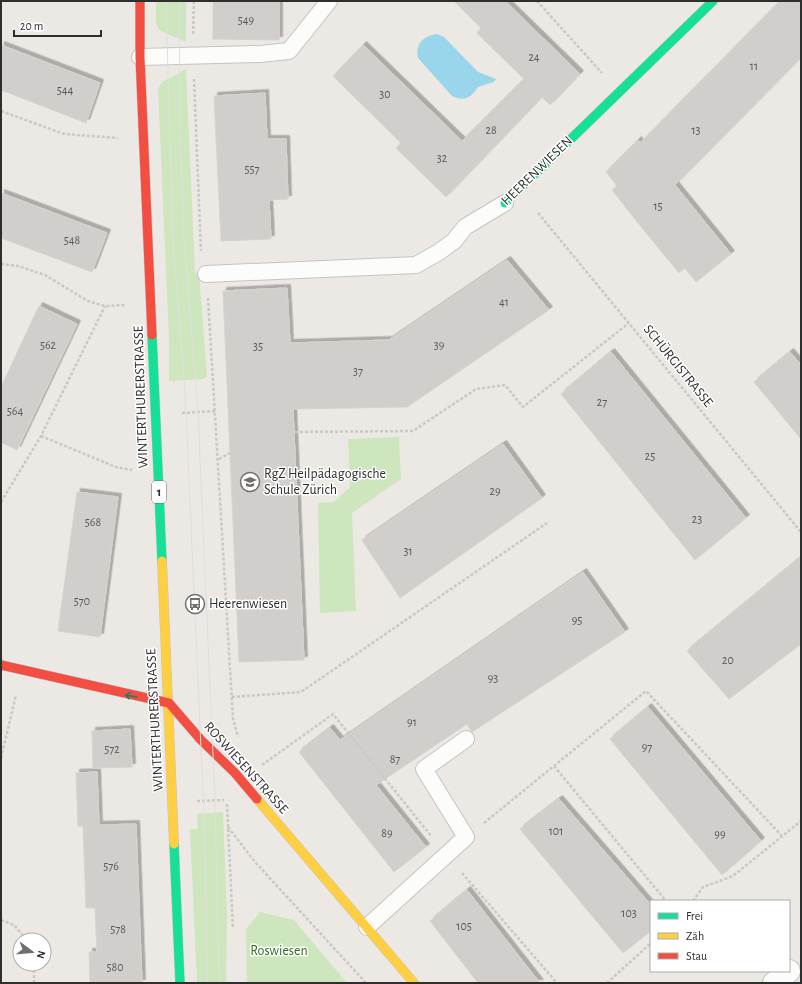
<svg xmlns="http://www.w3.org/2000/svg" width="802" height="984" viewBox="0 0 802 984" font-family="'Alegreya Sans',sans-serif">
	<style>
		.green { fill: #cee6be }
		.water { fill: #99d6ec }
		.building { fill: #d1cecb; stroke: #d7d4d0; filter: url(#shadow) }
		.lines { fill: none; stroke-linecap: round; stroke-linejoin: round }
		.lane-casing { stroke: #c5c4c5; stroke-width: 18 }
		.street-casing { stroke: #c5c4c5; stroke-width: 24 }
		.fast-casing { stroke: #c5c4c5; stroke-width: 10 }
		.slow-casing { stroke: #c5c4c5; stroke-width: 10 }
		.jam-casing { stroke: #c5c4c5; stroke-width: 10 }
		.path { stroke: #c9c9c8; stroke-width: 2.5; stroke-dasharray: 3 2; stroke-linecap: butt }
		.lane { stroke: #fcfcfb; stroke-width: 16 }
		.street { stroke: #fcfcfb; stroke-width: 22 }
		.fast { stroke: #16e098; stroke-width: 9 }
		.slow { stroke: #ffcf43; stroke-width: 9 }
		.jam { stroke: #f24e42; stroke-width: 9 }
		.tram { stroke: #dfdfe1; stroke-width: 1 }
		.oneway { stroke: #237e5e }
		.labels { text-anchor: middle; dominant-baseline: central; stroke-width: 3; stroke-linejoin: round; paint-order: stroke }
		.number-label { font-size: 12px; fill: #585857 }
		.shield { fill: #fff; stroke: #6d6d6d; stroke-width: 1 }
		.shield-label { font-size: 13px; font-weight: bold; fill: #2e2e2e }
		.street-label { font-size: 14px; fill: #2e2e2e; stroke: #fff }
		.poi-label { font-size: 14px; fill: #2e2e2e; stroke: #fff; text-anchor: start }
		.park-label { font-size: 14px; fill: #2c6e1b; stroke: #fff }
	</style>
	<defs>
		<filter id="shadow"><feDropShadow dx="3.5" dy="-3.5" stdDeviation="0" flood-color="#0004"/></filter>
	</defs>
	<rect width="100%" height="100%" fill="#ece8e4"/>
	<!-- green -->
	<path class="green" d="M 156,1 L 186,1 L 186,42 L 159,30 L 156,23 Z
		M 186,69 L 195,272 L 199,274 L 207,376 L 204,379 L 169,381 L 169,340 L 158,89 L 162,82 Z
		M 399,437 L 401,479 L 352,513 L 356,611 L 320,613 L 318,503 L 334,502 L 350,487 L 348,439 Z
		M 223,812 L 227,916 L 226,983 L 197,983 L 190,829 L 198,829 L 197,814 Z
		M 260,912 L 294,920 L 347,983 L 247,983 L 246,929 Z"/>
	<!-- water -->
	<path class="water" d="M 437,34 L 444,37 L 478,72 L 496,79 L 494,82 L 478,87 C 471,98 464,102 452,96 L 418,58 C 415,44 423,36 437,34 Z"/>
	<!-- building -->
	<path class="building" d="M 213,1 L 279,1 L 279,40 L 213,39 Z
		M 454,1 L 505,1 L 580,74 L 550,105 L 542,97 L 446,197 L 396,148 L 401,143 L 333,76 L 363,45 L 462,141 L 524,79 L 477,33 L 481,28 Z
		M 780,1 L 801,1 L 801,58 L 675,185 L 731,254 L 696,282 L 685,268 L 679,273 L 638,223 L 612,190 L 617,186 L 606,172 L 638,140 L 640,143 Z
		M 1,45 L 100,83 L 86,123 L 1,90 Z
		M 265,93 L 267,139 L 286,139 L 288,199 L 269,200 L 271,239 L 221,241 L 214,96 Z
		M 1,193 L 107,233 L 92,272 L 1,238 Z
		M 507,260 L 549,310 L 407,407 L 293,409 L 304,660 L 239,662 L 223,291 L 287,288 L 290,343 L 389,340 Z
		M 39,306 L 77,324 L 17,450 L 1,442 L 1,387 Z
		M 611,352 L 746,518 L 695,560 L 561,394 Z
		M 790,352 L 801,365 L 801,439 L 754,382 Z
		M 503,444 L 542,498 L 400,598 L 362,540 Z
		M 77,492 L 118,497 L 100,637 L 58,631 Z
		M 801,557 L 801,644 L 729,699 L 687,651 Z
		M 583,572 L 625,632 L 472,732 L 467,724 L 376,785 L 426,847 L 394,872 L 299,752 L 330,728 L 340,740 Z
		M 648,707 L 761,841 L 722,875 L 610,739 Z
		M 130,729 L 132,767 L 93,768 L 92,731 Z
		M 97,772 L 99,825 L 136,824 L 142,983 L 90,983 L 89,952 L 97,952 L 95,908 L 86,908 L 83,826 L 78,826 L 76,773 Z
		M 559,799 L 651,905 L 651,931 L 623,953 L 520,829 Z
		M 467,890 L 540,983 L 478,983 L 430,921 Z"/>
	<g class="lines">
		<defs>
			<path id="lane" d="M 140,57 L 260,54 L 289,51 L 329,1
				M 206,274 L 416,265 L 439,252 L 454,241 L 465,227 L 505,203
				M 367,927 L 466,837 L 424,769 L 466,739"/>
			<path id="street" d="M 774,983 L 789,971"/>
			<path id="fast" d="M 505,203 L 713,1
				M 152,335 L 162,561
				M 174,844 L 180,983"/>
			<path id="slow" d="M 162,561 L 174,844
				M 257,799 L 414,983"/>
			<path id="jam" d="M 140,1 L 140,57 L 152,335
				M 1,665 L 169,703 L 201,740 L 235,773 L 257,799"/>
		</defs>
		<!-- lane casing -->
		<use href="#lane" class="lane-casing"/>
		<!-- street casing -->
		<use href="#street" class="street-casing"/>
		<!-- fast casing -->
		<use href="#fast" class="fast-casing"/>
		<!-- slow casing -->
		<use href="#slow" class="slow-casing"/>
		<!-- jam casing -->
		<use href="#jam" class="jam-casing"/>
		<!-- path -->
		<path class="path" d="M 537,1 L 602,73
			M 193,34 L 194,1
			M 194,79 L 201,251
			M 1,111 L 64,134 L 118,138
			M 538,213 L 801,532
			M 1,264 L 18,266 L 45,275 L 88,301 L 105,306 L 125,305
			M 208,298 L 233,719 L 238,737
			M 182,413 L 216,411
			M 295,432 L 413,431 L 476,389 L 505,385 L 523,407 L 629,323
			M 41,436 L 116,467 L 132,470
			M 219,459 L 230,453
			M 1,502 L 41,436 L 105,306
			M 232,697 L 301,692 L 547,523
			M 1,758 L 16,695
			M 262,765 L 333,714 L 432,837
			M 554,766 L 666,901
			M 197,801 L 224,800
			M 227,804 L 233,929
			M 484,823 L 646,691 L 782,836
			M 228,827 L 255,862 L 366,983
			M 462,873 L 557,983
			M 693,901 L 703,887 L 733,876 L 801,821
			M 1,920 L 14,925 L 27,940
			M 34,983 L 34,964
			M 607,983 L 651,943"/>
		<!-- lane -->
		<use href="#lane" class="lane"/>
		<!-- street -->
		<use href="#street" class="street"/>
		<!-- fast -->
		<use href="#fast" class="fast"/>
		<!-- slow -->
		<use href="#slow" class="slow"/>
		<!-- jam -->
		<use href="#jam" class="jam"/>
		<!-- tram -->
		<path class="tram" d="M 166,1 L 173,242 L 185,389 L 205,838 L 207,983
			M 179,1 L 180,123 L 184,238 L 198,412 L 215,801 L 219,983"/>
	</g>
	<!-- one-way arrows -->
	<defs><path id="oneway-shaft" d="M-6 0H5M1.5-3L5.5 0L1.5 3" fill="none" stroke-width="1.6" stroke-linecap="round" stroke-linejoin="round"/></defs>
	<use class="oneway" href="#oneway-shaft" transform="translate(131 696) rotate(-168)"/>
	<!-- icons -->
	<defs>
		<symbol id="school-ring" viewBox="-11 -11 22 22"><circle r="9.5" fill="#fff" stroke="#706f6e" stroke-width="1.5"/><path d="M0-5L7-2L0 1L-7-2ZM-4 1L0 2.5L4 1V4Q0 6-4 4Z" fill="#706f6e"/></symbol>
		<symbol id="bus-ring" viewBox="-11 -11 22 22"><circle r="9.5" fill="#fff" stroke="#706f6e" stroke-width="1.5"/><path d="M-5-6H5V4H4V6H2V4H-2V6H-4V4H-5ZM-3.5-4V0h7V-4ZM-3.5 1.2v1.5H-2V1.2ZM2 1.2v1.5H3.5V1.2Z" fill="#706f6e"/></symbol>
	</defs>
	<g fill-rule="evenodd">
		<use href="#school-ring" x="239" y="471" width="22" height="22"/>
		<use href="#bus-ring" x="184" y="593" width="22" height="22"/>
	</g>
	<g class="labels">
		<!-- number labels -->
		<g class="number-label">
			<text x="246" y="20">549</text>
			<text x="534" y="57">24</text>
			<text x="754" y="66">11</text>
			<text x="65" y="90">544</text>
			<text x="385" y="94">30</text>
			<text x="491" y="130">28</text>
			<text x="696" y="130">13</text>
			<text x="442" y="158">32</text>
			<text x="252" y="169">557</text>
			<text x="658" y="206">15</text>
			<text x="72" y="240">548</text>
			<text x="504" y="302">41</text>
			<text x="48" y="345">562</text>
			<text x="439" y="345">39</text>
			<text x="258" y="346">35</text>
			<text x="358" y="371">37</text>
			<text x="602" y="402">27</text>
			<text x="15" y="411">564</text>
			<text x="650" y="456">25</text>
			<text x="495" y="491">29</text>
			<text x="697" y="519">23</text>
			<text x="93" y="522">568</text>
			<text x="408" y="551">31</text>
			<text x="82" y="601">570</text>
			<text x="577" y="620">95</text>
			<text x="728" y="660">20</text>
			<text x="493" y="678">93</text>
			<text x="412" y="722">91</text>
			<text x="647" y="747">97</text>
			<text x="112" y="749">572</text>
			<text x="395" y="759">87</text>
			<text x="556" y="831">101</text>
			<text x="387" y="833">89</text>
			<text x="720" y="834">99</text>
			<text x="111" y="866">576</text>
			<text x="629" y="913">103</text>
			<text x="464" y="926">105</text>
			<text x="118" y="929">578</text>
			<text x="115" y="967">580</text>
		</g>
		<!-- shield labels -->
		<rect class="shield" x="152" y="481" width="14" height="22" rx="3"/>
		<g class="shield-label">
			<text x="159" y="492">1</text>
		</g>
		<!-- street labels -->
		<g class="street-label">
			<text transform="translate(537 171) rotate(-44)">HEERENWIESEN</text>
			<text transform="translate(678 366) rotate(51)">SCHÜRGISTRASSE</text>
			<text transform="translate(141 397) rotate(-92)">WINTERTHURERSTRASSE</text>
			<text transform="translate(155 720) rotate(-93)">WINTERTHURERSTRASSE</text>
			<text transform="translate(246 768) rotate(48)">ROSWIESENSTRASSE</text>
		</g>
		<!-- poi labels -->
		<g class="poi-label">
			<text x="264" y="474">RgZ Heilpädagogische<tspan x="264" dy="16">Schule Zürich</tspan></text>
			<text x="209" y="604">Heerenwiesen</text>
		</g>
		<!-- park labels -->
		<g class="park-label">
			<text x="279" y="951">Roswiesen</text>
		</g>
	</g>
	<!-- border -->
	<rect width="802" height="984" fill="none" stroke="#2e2e2e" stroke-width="4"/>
	<!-- legend -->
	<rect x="650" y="900" width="140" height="72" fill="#ffffff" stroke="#ababab"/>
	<rect x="658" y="913" width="20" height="6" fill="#16e098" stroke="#ababab"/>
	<text x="686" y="920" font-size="12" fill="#2e2e2e">Frei</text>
	<rect x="658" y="933" width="20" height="6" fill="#ffcf43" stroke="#ababab"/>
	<text x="686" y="940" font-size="12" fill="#2e2e2e">Zäh</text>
	<rect x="658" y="953" width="20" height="6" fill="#f24e42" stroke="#ababab"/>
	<text x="686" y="960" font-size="12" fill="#2e2e2e">Stau</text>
	<!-- north arrow -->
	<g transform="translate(32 952) rotate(106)"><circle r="19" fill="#ffffff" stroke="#ababab"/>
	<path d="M0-3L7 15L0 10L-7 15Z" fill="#706f6e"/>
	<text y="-6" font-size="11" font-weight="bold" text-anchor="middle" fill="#2e2e2e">N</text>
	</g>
	<!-- scale -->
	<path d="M14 30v6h87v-6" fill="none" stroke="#2e2e2e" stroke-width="2"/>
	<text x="20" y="30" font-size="12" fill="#2e2e2e" stroke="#ffffff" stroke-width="3" paint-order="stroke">20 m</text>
</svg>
